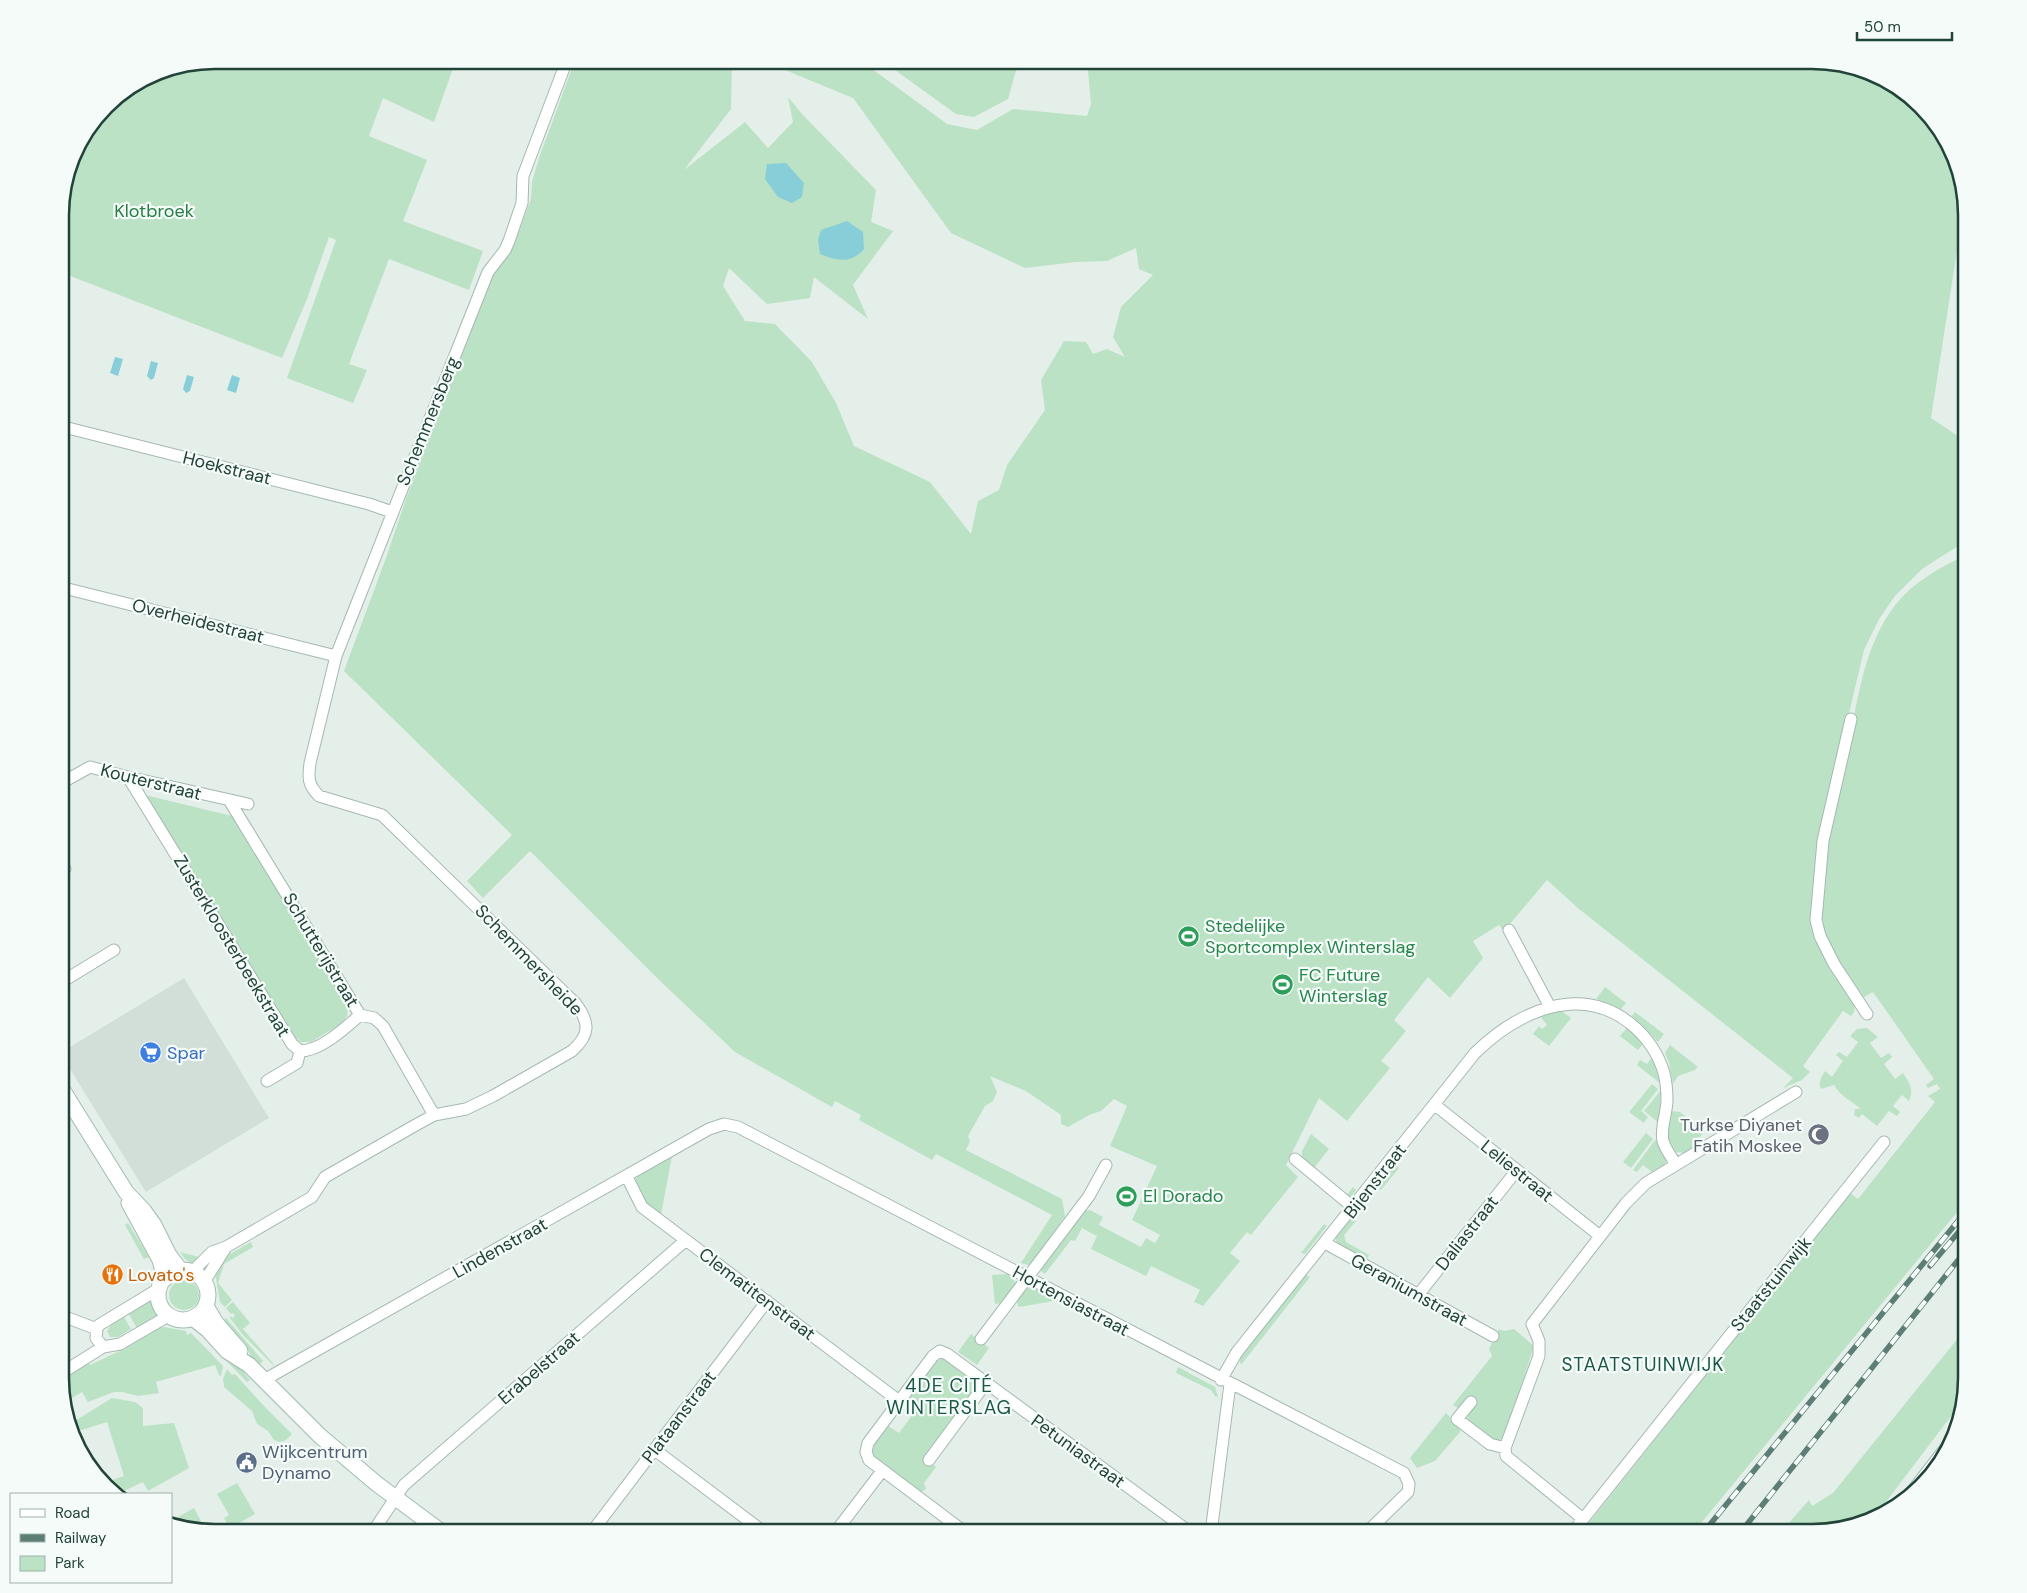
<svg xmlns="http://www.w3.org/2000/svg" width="2027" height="1593" viewBox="0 0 2027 1593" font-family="'DM Sans',sans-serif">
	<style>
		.built { fill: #d2dfd9 }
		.green { fill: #bbe2c4 }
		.water { fill: #87ced8 }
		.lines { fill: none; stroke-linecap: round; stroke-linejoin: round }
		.street-casing { stroke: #a6b8b1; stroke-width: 13 }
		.secondary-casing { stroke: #a1bcb2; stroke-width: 17 }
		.street { stroke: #fff; stroke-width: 11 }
		.secondary { stroke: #fff; stroke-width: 15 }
		.rail-casing { stroke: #5c7e74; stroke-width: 5.5 }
		.rail { stroke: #f5fbf8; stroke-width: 4; stroke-dasharray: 11; stroke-linecap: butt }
		.labels { text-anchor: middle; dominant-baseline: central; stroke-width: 4.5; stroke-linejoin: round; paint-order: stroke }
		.park-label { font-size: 18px; fill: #277e46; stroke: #f5fbf8 }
		.street-label { font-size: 18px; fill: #214339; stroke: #f5fbf8 }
		.leisure-label { font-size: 18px; fill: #27864d; stroke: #f5fbf8; text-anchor: start }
		.shop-label { font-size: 18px; fill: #366cbe; stroke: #f5fbf8; text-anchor: start }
		.worship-label { font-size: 18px; fill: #5b616d; stroke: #f5fbf8; text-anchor: end }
		.food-label { font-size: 18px; fill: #c56008; stroke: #f5fbf8; text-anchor: start }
		.service-label { font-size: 18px; fill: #4e5e75; stroke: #f5fbf8; text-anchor: start }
		.neighbourhood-label { font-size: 19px; letter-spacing: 1px; fill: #1a5747; stroke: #f5fbf8 }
		.rim { fill: none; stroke: #214339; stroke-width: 2.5 }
	</style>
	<rect width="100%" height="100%" fill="#e4efea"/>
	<!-- built -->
	<path class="built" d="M 184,978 L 269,1118 L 146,1192 L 60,1053 Z"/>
	<!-- green -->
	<path class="green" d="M 214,60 L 253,60 L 270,66 L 272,60 L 456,60 L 434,122 L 383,98 L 369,136 L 427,160 L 403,221 L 483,251 L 469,290 L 389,259 L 349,364 L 367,370 L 353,403 L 287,378 L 336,240 L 329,237 L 307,299 L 282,358 L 60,272 L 60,204 L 76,146 L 112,98 L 156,72 Z
		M 575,60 L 732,60 L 731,109 L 684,170 L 745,122 L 768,148 L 793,122 L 788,97 L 802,114 L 876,190 L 871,222 L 893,231 L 853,285 L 868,319 L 814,277 L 810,298 L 767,304 L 729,268 L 723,286 L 745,321 L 775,324 L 812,362 L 836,403 L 854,446 L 930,482 L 971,534 L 978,501 L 999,490 L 1007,465 L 1045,410 L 1041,380 L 1064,341 L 1086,342 L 1093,354 L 1107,349 L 1125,357 L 1113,337 L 1121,307 L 1153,275 L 1139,269 L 1136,248 L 1107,261 L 1076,262 L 1025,268 L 951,233 L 853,98 L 761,60 L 860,60 L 947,124 L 977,130 L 1013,109 L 1087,116 L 1091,104 L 1087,60 L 1813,60 L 1863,68 L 1914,98 L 1951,146 L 1967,214 L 1967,219 L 1961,225 L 1931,418 L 1967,442 L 1967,544 L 1958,546 L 1922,569 L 1895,596 L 1879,619 L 1864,650 L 1821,832 L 1811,924 L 1818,945 L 1855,1002 L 1854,1012 L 1851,1016 L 1843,1011 L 1803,1066 L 1810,1072 L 1802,1080 L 1783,1088 L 1793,1078 L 1579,909 L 1547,880 L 1509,925 L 1509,924 L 1505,933 L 1499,925 L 1473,941 L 1483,958 L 1450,998 L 1428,977 L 1394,1020 L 1406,1031 L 1381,1061 L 1390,1068 L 1347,1121 L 1319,1098 L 1286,1165 L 1298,1177 L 1251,1235 L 1247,1232 L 1230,1253 L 1240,1261 L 1203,1306 L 1194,1302 L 1200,1290 L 1151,1266 L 1146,1276 L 1091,1249 L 1097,1236 L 1082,1228 L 1075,1241 L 1071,1240 L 1045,1274 L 1041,1271 L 1042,1266 L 1083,1211 L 1090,1210 L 1103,1217 L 1099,1225 L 1141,1247 L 1146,1238 L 1155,1243 L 1160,1235 L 1132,1220 L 1157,1166 L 1110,1146 L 1127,1106 L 1114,1099 L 1101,1111 L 1089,1115 L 1068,1127 L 1061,1124 L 1061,1115 L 1026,1091 L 990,1076 L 997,1092 L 993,1101 L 985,1106 L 968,1136 L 970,1141 L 966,1150 L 1062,1199 L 1065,1216 L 1032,1263 L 1028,1265 L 1021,1263 L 1052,1215 L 936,1154 L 932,1160 L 859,1120 L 861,1115 L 835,1101 L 832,1107 L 735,1052 L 657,978 L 530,851 L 483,898 L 467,881 L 512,835 L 344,671 L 386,558 L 406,499 L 494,272 L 511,252 L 531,199 L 532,182 L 539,158 Z
		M 881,60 L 1019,60 L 1008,99 L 974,117 L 956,114 Z
		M 1967,555 L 1967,1200 L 1693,1533 L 1581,1533 L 1850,1193 L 1858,1199 L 1935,1102 L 1928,1096 L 1940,1089 L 1937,1084 L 1928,1088 L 1926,1085 L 1934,1079 L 1873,992 L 1864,997 C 1853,982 1829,950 1825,933 C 1811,878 1834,812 1846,758 C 1857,706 1862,647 1896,604 C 1915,581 1940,567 1967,555 Z
		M 145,795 L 232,816 L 348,1006 L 347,1016 L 341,1024 L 311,1042 L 301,1042 L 291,1034 Z
		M 1605,987 L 1626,1003 L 1621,1009 L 1596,999 Z
		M 1560,1010 L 1571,1018 L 1549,1046 L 1533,1034 L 1539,1026 L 1542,1029 L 1547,1025 L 1540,1016 Z
		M 1635,1012 L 1664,1034 L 1658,1042 L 1632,1016 Z
		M 1627,1028 L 1644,1043 L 1638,1050 L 1620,1036 Z
		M 1867,1028 L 1878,1037 L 1870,1043 L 1881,1058 L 1889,1053 L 1892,1057 L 1884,1064 L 1895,1079 L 1903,1073 C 1910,1084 1914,1089 1909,1101 L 1902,1095 L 1893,1106 L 1900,1112 L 1897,1116 L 1889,1111 L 1877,1126 L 1862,1114 L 1859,1118 L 1854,1115 L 1855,1109 L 1861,1109 C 1851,1100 1841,1097 1834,1085 L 1821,1089 C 1818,1083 1821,1077 1825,1071 L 1832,1077 L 1843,1061 L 1836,1055 L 1839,1052 L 1847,1057 L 1858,1042 L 1850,1036 L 1857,1029 Z
		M 1670,1045 L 1698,1067 L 1695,1070 L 1678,1076 L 1673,1084 L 1669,1063 L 1665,1053 Z
		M 1652,1057 L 1660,1083 L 1637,1065 L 1640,1060 L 1647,1064 Z
		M 1652,1084 L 1658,1089 L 1641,1111 L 1648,1117 L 1644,1123 L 1629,1112 Z
		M 1661,1090 L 1659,1123 L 1644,1111 Z
		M 1671,1111 L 1680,1112 L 1703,1131 L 1699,1140 L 1700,1143 L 1685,1153 L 1676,1152 L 1672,1147 L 1667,1135 Z
		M 1646,1133 L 1653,1139 L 1631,1168 L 1623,1162 Z
		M 1311,1134 L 1329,1149 L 1314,1168 L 1346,1196 L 1353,1187 L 1356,1190 L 1349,1199 L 1302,1157 L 1302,1151 Z
		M 1655,1140 L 1658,1142 L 1667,1160 L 1664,1165 L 1652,1172 L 1643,1165 L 1637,1172 L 1633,1170 Z
		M 672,1156 L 661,1215 L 647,1204 L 635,1180 L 640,1173 Z
		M 1394,1164 L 1399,1168 L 1381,1190 L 1376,1185 Z
		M 1350,1217 L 1356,1221 L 1344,1235 L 1346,1242 L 1369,1255 L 1366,1261 C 1359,1257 1333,1247 1336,1237 C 1338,1230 1346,1223 1350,1217 Z
		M 128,1223 L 149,1257 L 144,1259 L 125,1225 Z
		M 1324,1224 L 1327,1226 L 1305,1254 L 1301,1253 Z
		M 251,1242 L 253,1247 L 224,1264 L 218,1283 L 232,1300 L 225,1307 L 220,1302 L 215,1273 L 225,1257 Z
		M 180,1252 L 199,1257 L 201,1259 L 191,1263 L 185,1259 Z
		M 1008,1274 L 1013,1277 L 1016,1285 L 1002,1303 L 995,1304 L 992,1275 Z
		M 1305,1274 L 1310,1277 L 1241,1365 L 1239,1357 Z
		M169 1295a15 15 0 1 1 30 0a15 15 0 1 1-30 0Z
		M 1032,1287 L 1055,1297 L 1054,1301 L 1019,1307 L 1016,1301 L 1026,1289 Z
		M 150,1297 L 155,1313 L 159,1318 L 138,1330 L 127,1311 Z
		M 233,1302 L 250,1323 L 243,1329 L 272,1362 L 275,1367 L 243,1335 L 230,1318 L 231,1316 L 233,1318 L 235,1316 L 233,1313 L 231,1314 L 226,1308 Z
		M 124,1317 L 131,1329 L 118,1337 L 110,1337 L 107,1331 L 111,1325 Z
		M 226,1318 L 263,1361 L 259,1365 L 250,1356 C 249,1342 231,1330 221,1323 Z
		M 164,1327 L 186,1331 L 187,1335 L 190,1334 L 190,1332 L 191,1333 L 223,1366 L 221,1376 L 219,1375 L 215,1365 L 156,1382 L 159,1393 L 138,1396 L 122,1392 L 114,1392 L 88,1402 L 82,1392 L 64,1403 L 60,1389 L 60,1380 L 88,1363 L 90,1365 L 126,1348 L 159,1328 Z
		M 1967,1327 L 1967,1379 L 1964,1399 L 1873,1519 L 1813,1533 L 1780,1533 L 1809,1500 L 1812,1506 L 1833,1493 Z
		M 1499,1329 L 1504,1331 L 1514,1329 L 1534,1346 L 1506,1435 L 1498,1442 L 1494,1441 L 1468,1420 L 1468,1414 L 1476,1403 L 1469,1396 L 1458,1408 L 1453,1405 L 1492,1356 L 1489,1349 Z
		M 971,1334 L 989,1348 L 977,1365 L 958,1352 Z
		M 207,1335 L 245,1369 L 245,1374 L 250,1380 L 247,1382 C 233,1367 218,1353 204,1338 Z
		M 943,1358 L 972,1377 L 975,1382 L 975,1389 L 924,1457 L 936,1467 L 924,1483 L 926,1489 L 921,1492 L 874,1457 C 869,1446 882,1435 888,1426 L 899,1433 L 914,1413 L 904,1406 L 937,1361 Z
		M 1178,1367 L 1215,1387 L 1218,1397 L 1215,1396 L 1211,1390 L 1176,1373 Z
		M 227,1369 L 232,1375 L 235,1374 L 263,1405 L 292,1434 L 286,1440 L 280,1442 L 274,1440 L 268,1431 L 257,1424 L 252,1411 L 224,1387 L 223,1379 Z
		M 112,1398 L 135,1402 L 143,1408 L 143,1426 L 174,1423 L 189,1468 L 148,1491 L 143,1482 L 117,1494 L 112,1494 L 104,1483 L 124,1476 L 107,1422 L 72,1433 L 70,1424 Z
		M 1446,1413 L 1451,1418 L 1450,1420 L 1460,1429 L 1460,1432 L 1435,1461 L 1417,1468 L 1410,1458 Z
		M 237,1483 L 255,1514 L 230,1528 L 224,1518 L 229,1515 L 217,1494 Z
		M 194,1508 L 205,1529 L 210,1527 L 213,1533 L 171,1526 L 171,1521 Z"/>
	<!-- water -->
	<path class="water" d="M 786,163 L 804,183 L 802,197 L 792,203 L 778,197 L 765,179 L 767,164 Z
		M 847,221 L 863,232 L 864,249 C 851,264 837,261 820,254 L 818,240 L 821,230 Z
		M 115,357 L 123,359 L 118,376 L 110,373 Z
		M 151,361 L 158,363 L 154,378 L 151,380 L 147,376 Z
		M 187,375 L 194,377 L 190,391 L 186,393 L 183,389 Z
		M 232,375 L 240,378 L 236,393 L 227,390 Z"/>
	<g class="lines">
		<defs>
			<path id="street" d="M 60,426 L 369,504 L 392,512
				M 60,587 L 336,656
				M 1851,719 L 1823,841 L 1816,920 L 1820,936 L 1834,964 L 1867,1014
				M 60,777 L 63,782 L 90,767 L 128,777 L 248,804
				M 128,777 L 292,1044 L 300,1051 C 321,1051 345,1028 360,1015
				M 229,800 L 360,1015 L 374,1018 L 383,1026 L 434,1115
				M 60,871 L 65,869
				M 1509,930 L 1550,1007
				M 60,983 L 114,950
				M 267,1081 L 297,1063 L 300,1051
				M 1435,1105 L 1600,1236
				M 1295,1159 L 1354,1208
				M 627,1177 L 642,1207 L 899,1401
				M 1325,1243 L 1493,1336
				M 192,1272 L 212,1252 L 226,1247 L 312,1197 L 325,1177 L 414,1126 L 434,1115 L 466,1109 L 493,1096 L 572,1051 C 590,1035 590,1023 576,1004 L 382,815 L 319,796 C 308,785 308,778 310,763 L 336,656 L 488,272 L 505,250 L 509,241 L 522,203 L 523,176 L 567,60
				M 204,1282 L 226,1247
				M 1418,1295 L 1517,1170
				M 60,1315 L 97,1329
				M 981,1339 L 1089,1196 L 1106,1165
				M 103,1347 L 96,1338 L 97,1329 L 99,1325 L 160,1288
				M 103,1347 L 120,1344 L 163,1319 L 170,1316
				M 60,1374 L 103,1347
				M 264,1380 L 709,1129 L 724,1124 L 738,1127 L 1404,1473 L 1409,1484 L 1408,1492 L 1366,1533
				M 1221,1380 L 1237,1352 L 1475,1053 C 1516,1013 1579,982 1631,1024 C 1647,1037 1658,1053 1664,1073 C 1666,1081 1667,1092 1667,1100 C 1667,1113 1660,1128 1663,1141 C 1665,1149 1672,1158 1676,1164
				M 1471,1402 L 1457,1419 L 1490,1444 L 1505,1448 L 1506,1456 L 1583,1519
				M 1505,1448 L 1539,1356 L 1539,1341 L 1532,1324 L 1626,1203 L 1646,1183 L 1796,1092
				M 655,1450 L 765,1533
				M 929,1460 L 986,1383
				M 840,1526 L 882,1471
				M 372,1533 L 404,1485 L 686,1240
				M 591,1533 L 767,1301
				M 966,1533 L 869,1460 L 866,1452 L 868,1443 L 933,1356 L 940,1351 L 947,1354 L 1191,1533
				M 1211,1533 L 1230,1384
				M 1572,1533 L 1884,1142"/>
			<path id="secondary" d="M 60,1086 L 126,1192 L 144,1211 L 154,1225 L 169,1255 L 181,1271
				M 129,1203 L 160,1260 L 165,1279
				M158 1295a25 25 0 1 1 50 0a25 25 0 1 1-50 0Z
				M 206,1306 L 216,1323 L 240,1351
				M 193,1318 L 208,1330 L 227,1351 L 249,1365 L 320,1436 L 377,1484 L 443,1533
				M 1914,1492 L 1948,1448"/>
		</defs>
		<!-- street casing -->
		<use href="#street" class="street-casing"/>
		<!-- secondary casing -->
		<use href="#secondary" class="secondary-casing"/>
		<!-- street -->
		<use href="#street" class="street"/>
		<!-- secondary -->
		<use href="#secondary" class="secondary"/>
		<defs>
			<path id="rail" d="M 1930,1266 L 1967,1222
				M 1703,1533 L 1967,1210
				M 1740,1533 L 1967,1249"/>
		</defs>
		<!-- rail casing -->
		<use href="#rail" class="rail-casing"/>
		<!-- rail -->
		<use href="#rail" class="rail"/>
	</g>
	<!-- icons -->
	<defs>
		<symbol id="stadium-disc" viewBox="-11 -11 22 22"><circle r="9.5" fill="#2e9e5b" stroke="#f5fbf8"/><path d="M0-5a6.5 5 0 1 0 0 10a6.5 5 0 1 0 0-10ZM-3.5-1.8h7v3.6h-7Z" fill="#fff"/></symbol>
		<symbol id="supermarket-disc" viewBox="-11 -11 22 22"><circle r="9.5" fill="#3f7fe0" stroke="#f5fbf8"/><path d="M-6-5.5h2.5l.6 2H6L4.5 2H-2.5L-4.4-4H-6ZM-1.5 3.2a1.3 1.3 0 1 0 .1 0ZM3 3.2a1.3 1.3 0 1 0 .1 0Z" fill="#fff"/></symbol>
		<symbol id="mosque-disc" viewBox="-11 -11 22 22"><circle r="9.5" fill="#6b7280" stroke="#f5fbf8"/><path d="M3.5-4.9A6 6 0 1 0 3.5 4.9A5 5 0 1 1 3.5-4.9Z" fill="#fff"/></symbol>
		<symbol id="restaurant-disc" viewBox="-11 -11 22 22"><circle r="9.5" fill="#e8710a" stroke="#f5fbf8"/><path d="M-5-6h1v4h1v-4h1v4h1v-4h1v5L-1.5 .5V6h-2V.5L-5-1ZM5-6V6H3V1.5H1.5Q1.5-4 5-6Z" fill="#fff"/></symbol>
		<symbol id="civic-disc" viewBox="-11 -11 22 22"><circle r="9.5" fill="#5c6f8a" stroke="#f5fbf8"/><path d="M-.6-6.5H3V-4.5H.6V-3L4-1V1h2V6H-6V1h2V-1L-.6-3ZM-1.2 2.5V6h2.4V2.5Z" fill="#fff"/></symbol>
	</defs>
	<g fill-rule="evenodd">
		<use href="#stadium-disc" x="1176" y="924" width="25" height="25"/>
		<use href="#stadium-disc" x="1270" y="972" width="25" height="25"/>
		<use href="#supermarket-disc" x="138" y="1040" width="25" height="25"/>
		<use href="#mosque-disc" x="1806" y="1122" width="25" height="25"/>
		<use href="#stadium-disc" x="1114" y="1184" width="25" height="25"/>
		<use href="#restaurant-disc" x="100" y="1262" width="25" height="25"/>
		<use href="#civic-disc" x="234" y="1450" width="25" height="25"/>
	</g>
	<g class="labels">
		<!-- park labels -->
		<g class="park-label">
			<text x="154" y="211">Klotbroek</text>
		</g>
		<!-- street labels -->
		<g class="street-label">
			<text transform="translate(428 421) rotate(-68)">Schemmersberg</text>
			<text transform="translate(227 468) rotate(14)">Hoekstraat</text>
			<text transform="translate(198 621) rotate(14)">Overheidestraat</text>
			<text transform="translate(151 782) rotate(14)">Kouterstraat</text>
			<text transform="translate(232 946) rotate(59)">Zusterkloosterbeekstraat</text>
			<text transform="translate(321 950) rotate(59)">Schutterijstraat</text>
			<text transform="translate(529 960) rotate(46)">Schemmersheide</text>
			<text transform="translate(1517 1171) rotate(39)">Leliestraat</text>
			<text transform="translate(1375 1181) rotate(-52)">Bijenstraat</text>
			<text transform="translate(1467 1233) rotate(-52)">Daliastraat</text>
			<text transform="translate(500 1248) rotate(-29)">Lindenstraat</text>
			<text transform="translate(1771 1284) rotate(-51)">Staatstuinwijk</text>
			<text transform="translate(1409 1290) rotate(29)">Geraniumstraat</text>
			<text transform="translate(757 1294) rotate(37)">Clematitenstraat</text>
			<text transform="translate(1071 1301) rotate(28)">Hortensiastraat</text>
			<text transform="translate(539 1368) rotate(-41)">Erabelstraat</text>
			<text transform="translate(679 1417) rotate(-53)">Plataanstraat</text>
			<text transform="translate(1078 1451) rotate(36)">Petuniastraat</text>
		</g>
		<!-- leisure labels -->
		<g class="leisure-label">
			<text x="1205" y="926">Stedelijke<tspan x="1205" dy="21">Sportcomplex Winterslag</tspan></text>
			<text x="1299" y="975">FC Future<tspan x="1299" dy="21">Winterslag</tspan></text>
			<text x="1143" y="1196">El Dorado</text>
		</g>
		<!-- shop labels -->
		<g class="shop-label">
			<text x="167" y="1053">Spar</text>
		</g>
		<!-- worship labels -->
		<g class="worship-label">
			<text x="1802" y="1125">Turkse Diyanet<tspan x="1802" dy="21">Fatih Moskee</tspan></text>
		</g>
		<!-- food labels -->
		<g class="food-label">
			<text x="128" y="1275">Lovato's</text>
		</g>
		<!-- service labels -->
		<g class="service-label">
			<text x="262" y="1452">Wijkcentrum<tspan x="262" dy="21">Dynamo</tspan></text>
		</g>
		<!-- neighbourhood labels -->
		<g class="neighbourhood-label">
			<text x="1643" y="1364">STAATSTUINWIJK</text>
			<text x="949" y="1385">4DE CITÉ<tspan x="949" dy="22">WINTERSLAG</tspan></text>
		</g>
	</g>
	<!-- crop -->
	<path d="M0 0H2027V1593H0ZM215 69H1812A146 146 0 0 1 1958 215V1378A146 146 0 0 1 1812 1524H215A146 146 0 0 1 69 1378V215A146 146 0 0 1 215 69Z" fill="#f5fbf8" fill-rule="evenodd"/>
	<path class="rim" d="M215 69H1812A146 146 0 0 1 1958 215V1378A146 146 0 0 1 1812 1524H215A146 146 0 0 1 69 1378V215A146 146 0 0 1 215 69Z"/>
	<!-- legend -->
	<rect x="10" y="1493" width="162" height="90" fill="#f5fbf8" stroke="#a0b1ac"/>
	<rect x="20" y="1509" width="25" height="8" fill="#ffffff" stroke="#a0b1ac"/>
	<text x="55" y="1518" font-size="15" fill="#214339">Road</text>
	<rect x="20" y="1534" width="25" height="8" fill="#5c7e74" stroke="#a0b1ac"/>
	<text x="55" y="1543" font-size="15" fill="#214339">Railway</text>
	<rect x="20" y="1556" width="25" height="15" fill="#bbe2c4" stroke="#a0b1ac"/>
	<text x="55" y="1568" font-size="15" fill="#214339">Park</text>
	<!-- scale -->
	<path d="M1857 32v8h95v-8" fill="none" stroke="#214339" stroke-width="2.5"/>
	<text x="1864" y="32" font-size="15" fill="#214339" stroke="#f5fbf8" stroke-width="4" paint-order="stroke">50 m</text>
</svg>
